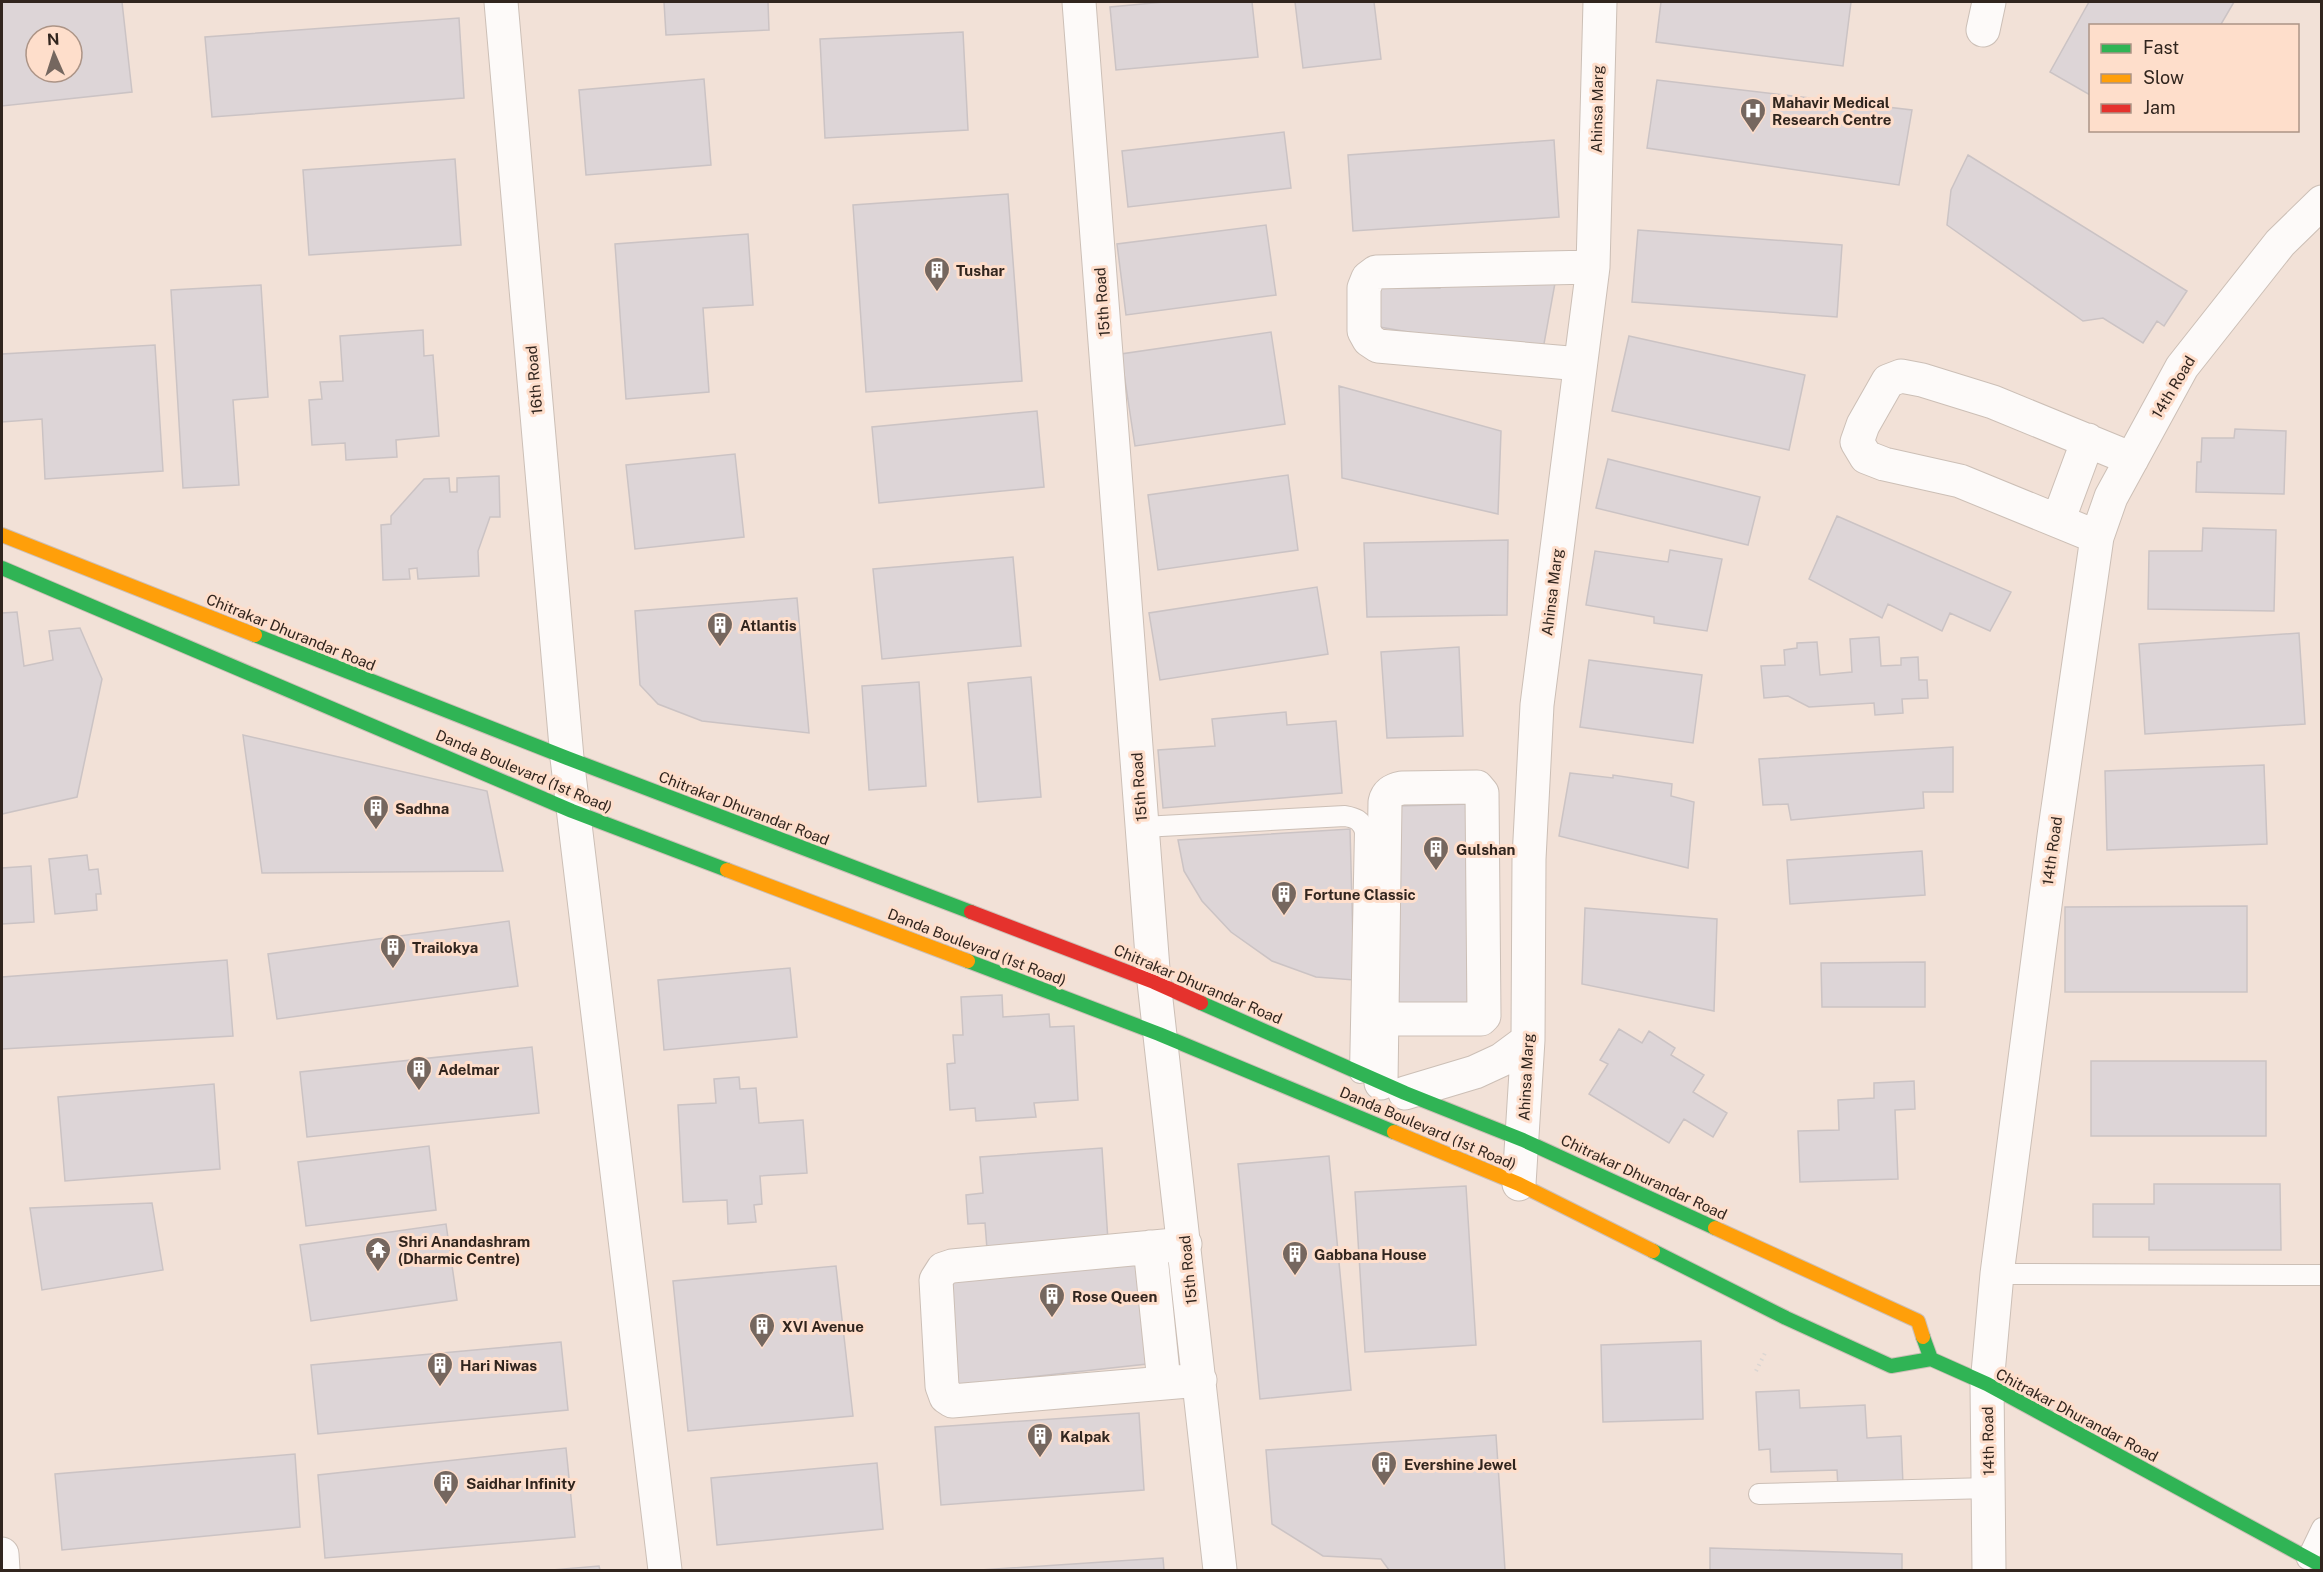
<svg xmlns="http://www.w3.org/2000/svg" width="2323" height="1572" viewBox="0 0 2323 1572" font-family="'Public Sans',sans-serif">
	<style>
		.building { fill: #ddd5d7; stroke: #cbc3c4; stroke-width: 1.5; fill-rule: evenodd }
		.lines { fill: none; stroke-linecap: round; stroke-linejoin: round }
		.lane-casing { stroke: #ccbfb6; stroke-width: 22 }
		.street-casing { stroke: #ccbfb6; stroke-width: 35 }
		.fast-casing { stroke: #ccbfb6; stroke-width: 16 }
		.slow-casing { stroke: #ccbfb6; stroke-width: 16 }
		.jam-casing { stroke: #ccbfb6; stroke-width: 16 }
		.path { stroke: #dbd6d3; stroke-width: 4; stroke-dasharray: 1.5 4.5; stroke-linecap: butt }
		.lane { stroke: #fdfaf9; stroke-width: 20 }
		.street { stroke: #fdfaf9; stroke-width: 33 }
		.fast { stroke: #30b455; stroke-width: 14 }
		.slow { stroke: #ff9f0a; stroke-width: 14 }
		.jam { stroke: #e5322d; stroke-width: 14 }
		.labels { text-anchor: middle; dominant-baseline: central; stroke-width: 6; stroke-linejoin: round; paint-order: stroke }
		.poi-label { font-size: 15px; font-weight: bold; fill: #31251e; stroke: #fedecb; text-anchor: start }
		.street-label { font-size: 15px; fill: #31251e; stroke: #fedecb }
	</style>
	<rect width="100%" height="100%" fill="#f2e1d7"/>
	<!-- building -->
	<path class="building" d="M 2,2 L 122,2 L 132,92 L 2,106 ZM 36,36 L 72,36 L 72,72 L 36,72 Z
		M 664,2 L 768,2 L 769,30 L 666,35 Z
		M 1164,2 L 1252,2 L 1258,57 L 1116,70 L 1110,7 Z
		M 1295,2 L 1374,2 L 1381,59 L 1303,68 Z
		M 1661,2 L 1851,2 L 1843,66 L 1656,42 Z
		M 2089,2 L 2234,2 L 2220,26 L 2090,26 L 2090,95 L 2050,72 Z
		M 459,18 L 464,98 L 212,117 L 205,37 Z
		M 963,32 L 968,130 L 825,138 L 820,39 Z
		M 704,79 L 711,165 L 586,175 L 579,90 Z
		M 1657,80 L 1912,110 L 1899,185 L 1647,148 Z
		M 1284,132 L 1291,188 L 1128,207 L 1122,151 Z
		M 1554,140 L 1559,217 L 1353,231 L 1348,155 Z
		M 1968,155 L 2187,291 L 2164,326 L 2157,321 L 2143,343 L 2103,318 L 2083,321 L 1947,225 L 1951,190 Z
		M 455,159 L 461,245 L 309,255 L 303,170 Z
		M 1008,194 L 1022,381 L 866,392 L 853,205 Z
		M 1266,225 L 1276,295 L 1126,315 L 1117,244 Z
		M 1638,230 L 1842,245 L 1837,317 L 1632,302 Z
		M 748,234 L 753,305 L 703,308 L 709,392 L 626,399 L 615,244 Z
		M 1557,272 L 1542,355 L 1368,325 L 1369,288 L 1440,288 L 1441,279 Z
		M 261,285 L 268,397 L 233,400 L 239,485 L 183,488 L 171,290 Z
		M 423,330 L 424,356 L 433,355 L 439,436 L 396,440 L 397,457 L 346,460 L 345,443 L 312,445 L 309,400 L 322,399 L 320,382 L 343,381 L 340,336 Z
		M 1271,332 L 1285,424 L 1135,446 L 1121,354 Z
		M 1629,336 L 1805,375 L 1789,450 L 1612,411 Z
		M 155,345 L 163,471 L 45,479 L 42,419 L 2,422 L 2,354 Z
		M 1339,386 L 1501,431 L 1498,514 L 1342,478 Z
		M 1037,411 L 1044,487 L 879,503 L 872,427 Z
		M 2235,429 L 2286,431 L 2284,494 L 2196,492 L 2197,462 L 2201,462 L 2202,438 L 2234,438 Z
		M 735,454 L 744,537 L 635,549 L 626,465 Z
		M 1608,459 L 1760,497 L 1748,545 L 1596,508 Z
		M 1288,475 L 1298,550 L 1158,570 L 1148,495 Z
		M 499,476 L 500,517 L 490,517 L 478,551 L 479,576 L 418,579 L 417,568 L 409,569 L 410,579 L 383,580 L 381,525 L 391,524 L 391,516 L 424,479 L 449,478 L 450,492 L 457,492 L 457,478 Z
		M 1837,516 L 2011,592 L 1990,631 L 1950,613 L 1942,631 L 1888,604 L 1882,618 L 1809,579 Z
		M 2203,528 L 2276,530 L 2274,611 L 2148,609 L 2149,551 L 2202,551 Z
		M 1508,540 L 1507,615 L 1367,617 L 1364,543 Z
		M 1670,550 L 1722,559 L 1707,631 L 1654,623 L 1654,617 L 1586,605 L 1595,551 L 1668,562 Z
		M 1013,557 L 1021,646 L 882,659 L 873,569 Z
		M 1317,587 L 1328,654 L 1160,680 L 1149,613 Z
		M 797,598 L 809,733 L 702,721 L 658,704 L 640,685 L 635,611 Z
		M 17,612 L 24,666 L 53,660 L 49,631 L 80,628 L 102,679 L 77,797 L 2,814 L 2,613 Z
		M 2299,633 L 2305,724 L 2145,734 L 2139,644 Z
		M 1879,637 L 1881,666 L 1901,665 L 1901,658 L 1918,657 L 1919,680 L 1927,680 L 1928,698 L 1902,699 L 1903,713 L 1875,715 L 1874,703 L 1809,707 L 1788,696 L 1764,698 L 1761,666 L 1785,665 L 1784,650 L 1797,648 L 1797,643 L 1817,642 L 1820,675 L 1852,672 L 1850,639 Z
		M 1459,647 L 1463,736 L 1387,738 L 1381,652 Z
		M 1589,660 L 1702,675 L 1693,743 L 1580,727 Z
		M 1031,677 L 1041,797 L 978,802 L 968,683 Z
		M 919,682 L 926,786 L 869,790 L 862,686 Z
		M 1286,712 L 1287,725 L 1336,721 L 1342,793 L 1163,808 L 1158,750 L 1215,746 L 1212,719 Z
		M 243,735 L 487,791 L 503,871 L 262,873 Z
		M 1953,747 L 1953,792 L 1923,792 L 1924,808 L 1791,820 L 1788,804 L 1763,805 L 1759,759 Z
		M 2264,765 L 2267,844 L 2107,850 L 2105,771 Z
		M 1570,773 L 1613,778 L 1613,775 L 1672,784 L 1671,796 L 1694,802 L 1688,868 L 1559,836 Z
		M 1474,804 L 1469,1009 L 1397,1007 L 1396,806 Z
		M 1350,829 L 1354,980 L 1316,977 L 1272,961 L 1231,932 L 1202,901 L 1184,871 L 1178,840 Z
		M 1922,851 L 1925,895 L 1790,904 L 1787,860 Z
		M 87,855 L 89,870 L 98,869 L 101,894 L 96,894 L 97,910 L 55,914 L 49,859 Z
		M 31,866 L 34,922 L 2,924 L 2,868 Z
		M 2247,906 L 2247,992 L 2065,992 L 2065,907 Z
		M 1585,908 L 1717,919 L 1714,1011 L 1582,984 Z
		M 509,921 L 518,986 L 277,1019 L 268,954 Z
		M 227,960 L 233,1036 L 2,1049 L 2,977 Z
		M 1925,962 L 1925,1007 L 1822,1007 L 1821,963 Z
		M 790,968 L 797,1037 L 664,1050 L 658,980 Z
		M 1002,995 L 1003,1017 L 1049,1014 L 1050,1027 L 1074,1026 L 1078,1100 L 1034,1103 L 1036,1117 L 976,1121 L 975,1108 L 950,1110 L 947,1064 L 955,1063 L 953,1035 L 963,1035 L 961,997 Z
		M 1619,1029 L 1642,1043 L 1649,1031 L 1675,1048 L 1671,1055 L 1704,1075 L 1693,1092 L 1727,1113 L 1713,1137 L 1684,1119 L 1669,1143 L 1589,1094 L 1608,1064 L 1600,1060 Z
		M 532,1047 L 539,1113 L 307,1137 L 300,1072 Z
		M 2091,1061 L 2266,1061 L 2266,1136 L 2091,1136 Z
		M 739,1077 L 740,1089 L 756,1088 L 759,1123 L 803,1120 L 807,1173 L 760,1176 L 762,1204 L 754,1205 L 756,1222 L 728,1224 L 727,1200 L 683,1202 L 678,1105 L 716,1103 L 714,1079 Z
		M 1914,1081 L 1915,1109 L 1895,1110 L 1898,1179 L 1800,1182 L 1798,1131 L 1839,1130 L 1838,1100 L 1874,1098 L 1874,1083 Z
		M 214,1084 L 220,1169 L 65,1181 L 58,1097 Z
		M 429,1146 L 436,1210 L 306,1226 L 298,1162 Z
		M 1102,1148 L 1108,1241 L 987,1249 L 985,1223 L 968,1224 L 966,1195 L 983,1193 L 980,1157 Z
		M 1329,1156 L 1351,1390 L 1260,1399 L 1238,1164 Z
		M 2154,1184 L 2280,1184 L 2281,1250 L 2149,1250 L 2149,1237 L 2093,1237 L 2093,1204 L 2154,1204 Z
		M 1466,1186 L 1476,1345 L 1365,1352 L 1355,1192 Z
		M 152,1203 L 163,1270 L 42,1290 L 30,1208 Z
		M 446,1224 L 457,1300 L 311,1321 L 300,1245 Z
		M 1144,1255 L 1156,1363 L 957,1385 L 951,1275 Z
		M 836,1266 L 853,1416 L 688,1431 L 673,1281 Z
		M 1701,1341 L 1703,1419 L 1603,1422 L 1601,1345 Z
		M 561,1342 L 568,1410 L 318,1434 L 311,1365 Z
		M 1799,1390 L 1800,1408 L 1865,1405 L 1867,1438 L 1901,1436 L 1903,1485 L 1838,1488 L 1837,1470 L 1771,1472 L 1770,1449 L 1759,1450 L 1756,1392 Z
		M 1139,1413 L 1144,1490 L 941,1505 L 935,1427 Z
		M 1496,1435 L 1505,1570 L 1389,1570 L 1381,1559 L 1323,1556 L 1272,1524 L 1266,1450 Z
		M 566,1448 L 575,1537 L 325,1558 L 318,1475 Z
		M 295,1454 L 300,1527 L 62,1550 L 55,1474 Z
		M 877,1463 L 883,1529 L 717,1545 L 711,1478 Z
		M 1710,1548 L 1902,1554 L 1902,1570 L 1710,1570 Z
		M 1163,1558 L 1164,1570 L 980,1570 Z
		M 599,1566 L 600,1570 L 552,1570 Z"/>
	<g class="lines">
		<defs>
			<path id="lane" d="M 1143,827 L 1345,816 C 1356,818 1361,820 1365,831 L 1360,1073
				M 1997,1274 L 2322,1275
				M 1759,1494 L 1989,1488
				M 2307,1559 L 2322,1528"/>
			<path id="street" d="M 501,2 L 567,758 L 665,1570
				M 1079,2 L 1154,982 L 1220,1570
				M 1983,30 L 1989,2
				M 1580,364 L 1378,346 L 1369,340 L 1364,331 L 1364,288 L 1368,278 L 1376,272 L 1593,267
				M 2058,521 L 2088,440
				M 2097,537 L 1960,481 L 1884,464 L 1866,457 L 1857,442 L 1863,425 L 1888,381 L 1901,376 L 1922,380 L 1993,402 L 2132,459
				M 1381,1083 L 1385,802 C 1387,793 1392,790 1402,788 L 1477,787 L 1482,793 L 1484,1016 L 1481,1019 L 1382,1019
				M 1405,1093 L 1475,1072 L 1501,1060 L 1528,1040
				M 1519,1184 L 1528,1040 L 1529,859 L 1537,705 L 1593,267 L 1600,2
				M 1185,1244 L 952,1266 L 943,1269 L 936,1280 L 942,1386 L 946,1397 L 952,1401 L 1200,1380
				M 1150,1247 L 1164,1382
				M 2,1554 L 3,1570
				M 1989,1570 L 1987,1384 L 1997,1274 L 2054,836 L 2097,537 L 2111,497 L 2182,367 L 2280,243 L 2322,202"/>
			<path id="fast" d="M 2,568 L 572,811 L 727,870
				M 255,635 L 567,758 L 971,912
				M 968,961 L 1159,1034 L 1394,1132
				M 1201,1003 L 1405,1093 L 1523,1140 L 1715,1228
				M 1653,1251 L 1786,1318 L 1891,1366 L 1931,1359
				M 1923,1337 L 1931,1359 L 1987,1384 L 2322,1566"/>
			<path id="slow" d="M 2,535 L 255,635
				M 727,870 L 968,961
				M 1394,1132 L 1519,1184 L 1653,1251
				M 1715,1228 L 1918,1321 L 1923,1337"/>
			<path id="jam" d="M 971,912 L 1154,982 L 1201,1003"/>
		</defs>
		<!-- lane casing -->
		<use href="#lane" class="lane-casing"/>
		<!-- street casing -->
		<use href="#street" class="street-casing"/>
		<!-- fast casing -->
		<use href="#fast" class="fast-casing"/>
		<!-- slow casing -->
		<use href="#slow" class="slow-casing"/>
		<!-- jam casing -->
		<use href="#jam" class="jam-casing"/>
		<!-- path -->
		<path class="path" d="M 1756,1371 L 1765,1353"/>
		<!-- lane -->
		<use href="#lane" class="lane"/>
		<!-- street -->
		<use href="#street" class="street"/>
		<!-- fast -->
		<use href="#fast" class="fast"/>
		<!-- slow -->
		<use href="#slow" class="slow"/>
		<!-- jam -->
		<use href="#jam" class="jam"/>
	</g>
	<!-- icons -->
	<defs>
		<symbol id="hospital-pin" viewBox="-11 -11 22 30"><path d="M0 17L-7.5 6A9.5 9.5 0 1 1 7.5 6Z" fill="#75675f" stroke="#fedecb"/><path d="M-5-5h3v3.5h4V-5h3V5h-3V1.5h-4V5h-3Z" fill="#fff"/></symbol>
		<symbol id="building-pin" viewBox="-11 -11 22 30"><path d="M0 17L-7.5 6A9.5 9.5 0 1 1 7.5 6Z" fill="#75675f" stroke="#fedecb"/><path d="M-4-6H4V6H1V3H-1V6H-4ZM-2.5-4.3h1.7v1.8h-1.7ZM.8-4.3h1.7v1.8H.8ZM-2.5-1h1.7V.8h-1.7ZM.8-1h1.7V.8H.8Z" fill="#fff"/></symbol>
		<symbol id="temple-pin" viewBox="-11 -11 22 30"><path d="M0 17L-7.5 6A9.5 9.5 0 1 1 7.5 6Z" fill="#75675f" stroke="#fedecb"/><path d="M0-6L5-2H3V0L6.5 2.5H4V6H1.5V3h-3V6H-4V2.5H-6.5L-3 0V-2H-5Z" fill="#fff"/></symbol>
	</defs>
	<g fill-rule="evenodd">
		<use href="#hospital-pin" x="1738" y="96" width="30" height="40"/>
		<use href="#building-pin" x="922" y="255" width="30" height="40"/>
		<use href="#building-pin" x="705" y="610" width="30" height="40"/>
		<use href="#building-pin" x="361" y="793" width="30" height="40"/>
		<use href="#building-pin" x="1421" y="834" width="30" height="40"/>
		<use href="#building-pin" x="1269" y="879" width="30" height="40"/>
		<use href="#building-pin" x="378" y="932" width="30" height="40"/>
		<use href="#building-pin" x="404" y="1054" width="30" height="40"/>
		<use href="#temple-pin" x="363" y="1235" width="30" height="40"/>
		<use href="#building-pin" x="1280" y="1239" width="30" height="40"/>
		<use href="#building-pin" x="1037" y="1281" width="30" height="40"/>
		<use href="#building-pin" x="747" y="1311" width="30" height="40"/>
		<use href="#building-pin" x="425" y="1350" width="30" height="40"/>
		<use href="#building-pin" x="1025" y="1421" width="30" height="40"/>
		<use href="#building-pin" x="1369" y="1449" width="30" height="40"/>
		<use href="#building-pin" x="431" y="1468" width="30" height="40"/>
	</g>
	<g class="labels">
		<!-- poi labels -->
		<g class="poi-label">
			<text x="1772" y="102">Mahavir Medical<tspan x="1772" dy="17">Research Centre</tspan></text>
			<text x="956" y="270">Tushar</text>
			<text x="740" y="625">Atlantis</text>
			<text x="395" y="808">Sadhna</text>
			<text x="1456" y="849">Gulshan</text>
			<text x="1304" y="894">Fortune Classic</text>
			<text x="412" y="947">Trailokya</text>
			<text x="438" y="1069">Adelmar</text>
			<text x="398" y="1241">Shri Anandashram<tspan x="398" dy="17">(Dharmic Centre)</tspan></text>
			<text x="1314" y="1254">Gabbana House</text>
			<text x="1072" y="1296">Rose Queen</text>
			<text x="782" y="1326">XVI Avenue</text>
			<text x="460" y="1365">Hari Niwas</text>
			<text x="1060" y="1436">Kalpak</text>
			<text x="1404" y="1464">Evershine Jewel</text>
			<text x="466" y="1483">Saidhar Infinity</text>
		</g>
		<!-- street labels -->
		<g class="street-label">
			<text transform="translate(1597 109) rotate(-89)">Ahinsa Marg</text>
			<text transform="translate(1102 302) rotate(-94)">15th Road</text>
			<text transform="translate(534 380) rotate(-95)">16th Road</text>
			<text transform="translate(2173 387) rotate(-59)">14th Road</text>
			<text transform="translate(1552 592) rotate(-83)">Ahinsa Marg</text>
			<text transform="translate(291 632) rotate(22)">Chitrakar Dhurandar Road</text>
			<text transform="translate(524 771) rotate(23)">Danda Boulevard (1st Road)</text>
			<text transform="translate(1139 787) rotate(-94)">15th Road</text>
			<text transform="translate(744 808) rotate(21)">Chitrakar Dhurandar Road</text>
			<text transform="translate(2052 851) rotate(-82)">14th Road</text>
			<text transform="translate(977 947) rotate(21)">Danda Boulevard (1st Road)</text>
			<text transform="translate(1198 984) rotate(23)">Chitrakar Dhurandar Road</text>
			<text transform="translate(1526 1077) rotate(-87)">Ahinsa Marg</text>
			<text transform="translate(1428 1128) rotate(23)">Danda Boulevard (1st Road)</text>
			<text transform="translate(1644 1177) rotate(25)">Chitrakar Dhurandar Road</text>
			<text transform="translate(1188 1270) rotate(-96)">15th Road</text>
			<text transform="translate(2077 1415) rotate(28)">Chitrakar Dhurandar Road</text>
			<text transform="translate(1988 1441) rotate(-91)">14th Road</text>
		</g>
	</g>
	<!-- border -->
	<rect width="2323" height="1572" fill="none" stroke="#31251e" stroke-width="6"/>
	<!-- legend -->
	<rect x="2089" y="24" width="210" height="108" fill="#fedecb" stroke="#ac9486" stroke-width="1.5"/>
	<rect x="2101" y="44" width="30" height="9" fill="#30b455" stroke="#ac9486" stroke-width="1.5"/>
	<text x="2143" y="54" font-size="18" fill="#31251e">Fast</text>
	<rect x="2101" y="74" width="30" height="9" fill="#ff9f0a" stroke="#ac9486" stroke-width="1.5"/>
	<text x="2143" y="84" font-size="18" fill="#31251e">Slow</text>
	<rect x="2101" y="104" width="30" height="9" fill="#e5322d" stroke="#ac9486" stroke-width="1.5"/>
	<text x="2143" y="114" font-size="18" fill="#31251e">Jam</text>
	<!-- north arrow -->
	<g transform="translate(54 54) rotate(357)"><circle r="28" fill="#fedecb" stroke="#ac9486" stroke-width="1.5"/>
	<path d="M0-4.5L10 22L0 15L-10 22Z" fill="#75675f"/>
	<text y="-9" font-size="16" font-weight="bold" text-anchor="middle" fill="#31251e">N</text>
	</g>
</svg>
